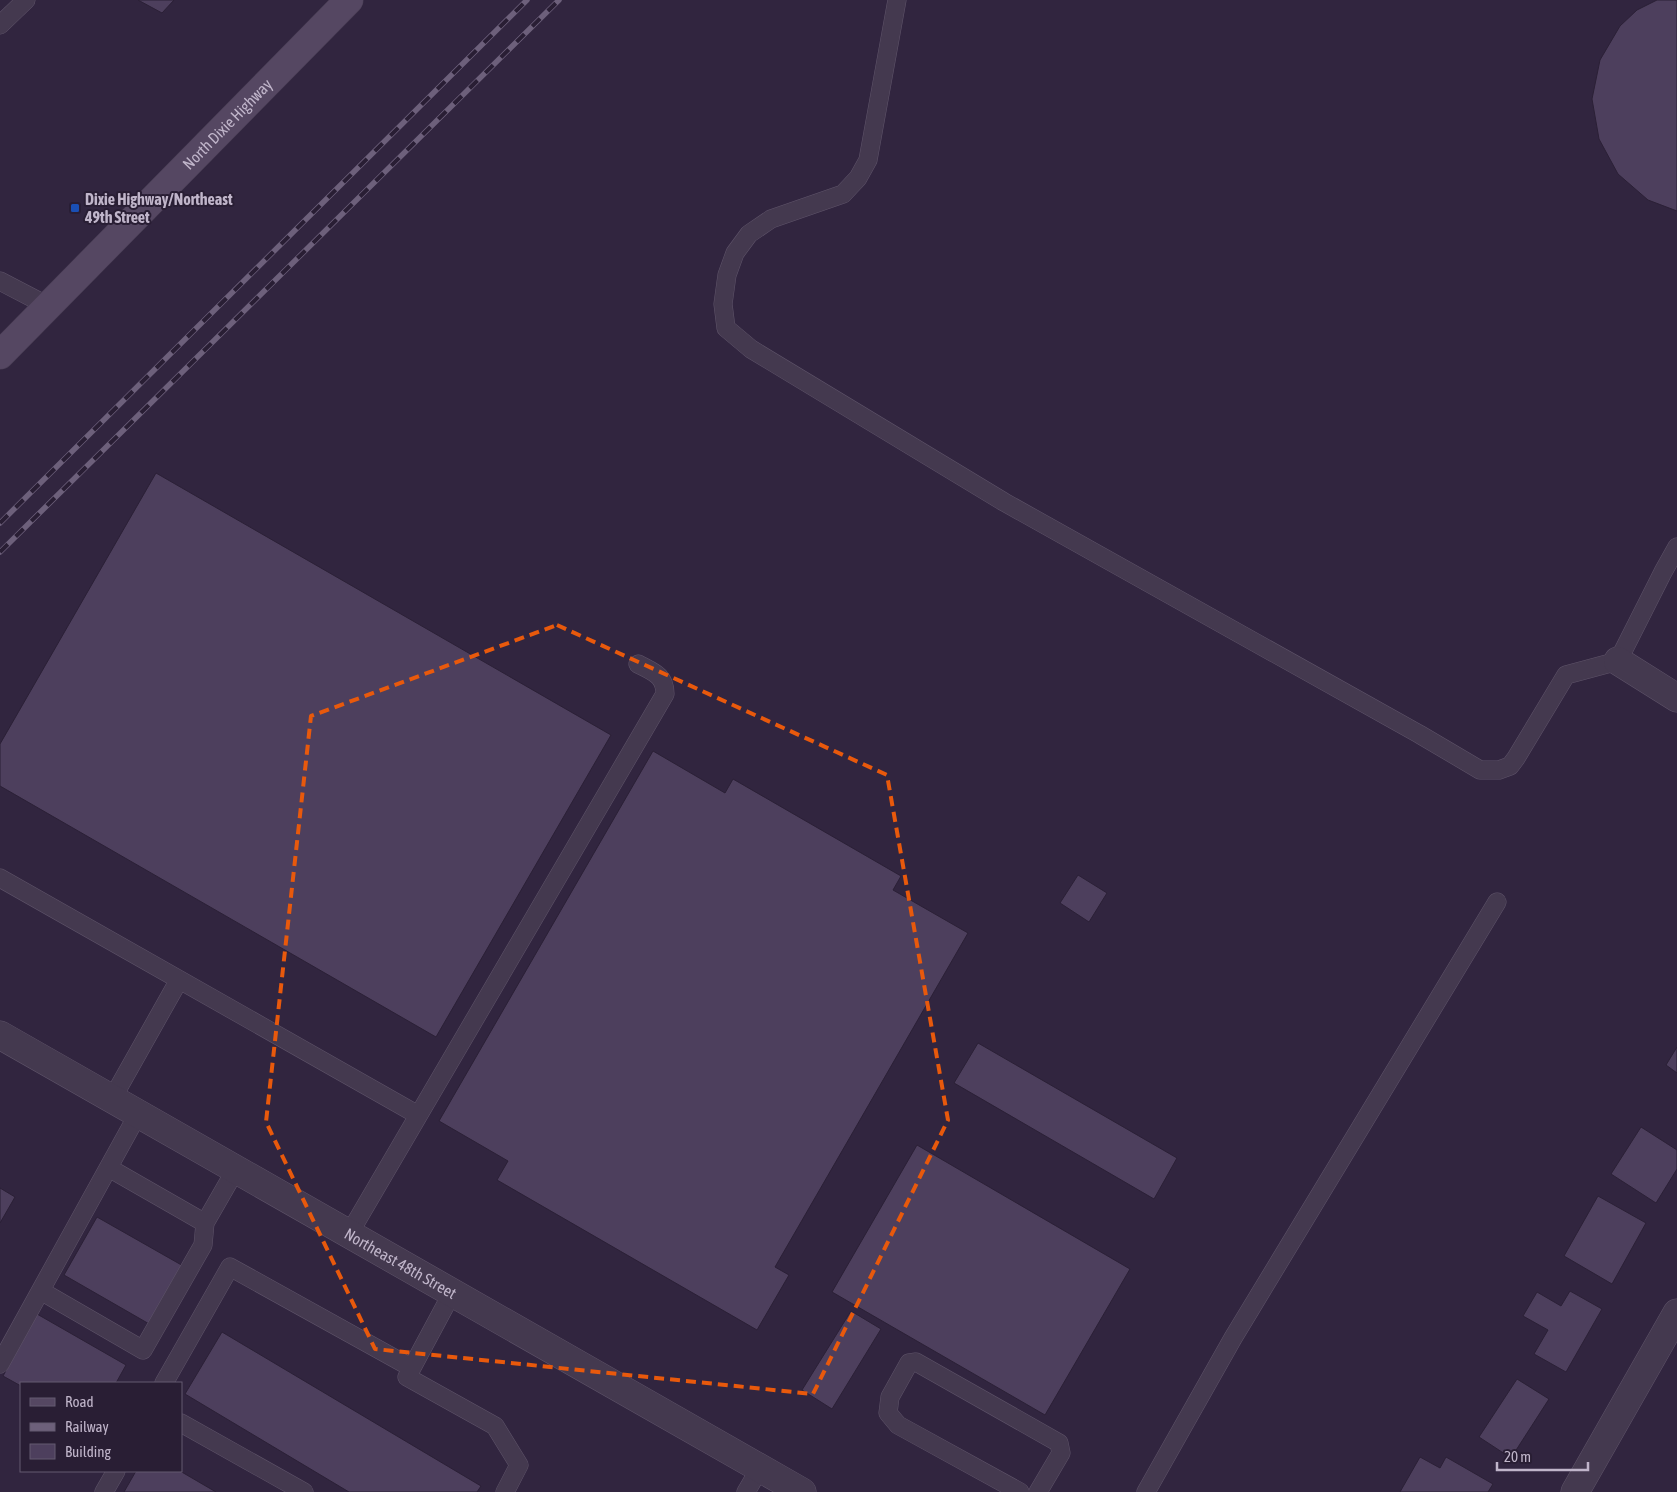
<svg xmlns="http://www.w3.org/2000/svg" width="1677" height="1492" viewBox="0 0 1677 1492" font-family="'Asap Condensed',sans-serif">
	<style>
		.building { fill: #4d3f5d; stroke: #2b2036 }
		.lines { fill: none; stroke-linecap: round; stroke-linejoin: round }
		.service-casing { stroke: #5f546a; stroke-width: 19 }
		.minor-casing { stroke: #5f546a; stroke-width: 29 }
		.tertiary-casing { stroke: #5f546a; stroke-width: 29 }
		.secondary-casing { stroke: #4a3f55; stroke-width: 29 }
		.service { stroke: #44394f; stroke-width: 18 }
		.minor { stroke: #44394f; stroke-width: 28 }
		.tertiary { stroke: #44394f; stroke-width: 28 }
		.secondary { stroke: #554762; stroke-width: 28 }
		.rail-casing { stroke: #6d607b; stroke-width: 5.5 }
		.rail { stroke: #291e34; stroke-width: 4; stroke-dasharray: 11; stroke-linecap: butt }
		.marked { fill: none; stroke: #e8590c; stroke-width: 4; stroke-dasharray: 10 6; stroke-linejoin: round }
		.transit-dot { fill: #1a4fb4; stroke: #291e34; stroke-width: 2 }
		.labels { text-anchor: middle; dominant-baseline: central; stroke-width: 4; stroke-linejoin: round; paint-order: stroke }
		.street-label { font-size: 16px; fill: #c0b5ca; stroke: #291e34 }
		.poi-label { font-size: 16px; font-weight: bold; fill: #c0b5ca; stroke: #291e34; text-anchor: start }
	</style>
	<rect width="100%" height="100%" fill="#31253f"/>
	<!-- building -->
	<path class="building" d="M 138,0 L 174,0 L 162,13 Z
		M 1657,0 L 1677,0 L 1677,211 L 1648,200 L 1618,174 L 1599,139 L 1592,99 L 1600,60 L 1620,26 L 1637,10 Z
		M 156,473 L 611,735 L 436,1037 L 0,786 L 0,744 Z
		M 653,751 L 725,793 L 733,779 L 901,876 L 893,890 L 968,933 L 775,1267 L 789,1275 L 757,1330 L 497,1180 L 508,1161 L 439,1121 Z
		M 1078,875 L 1107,893 L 1089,922 L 1060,903 Z
		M 978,1043 L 1177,1158 L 1154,1199 L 954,1083 Z
		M 1677,1047 L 1677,1073 L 1666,1065 Z
		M 1641,1127 L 1677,1150 L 1677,1169 L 1656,1203 L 1611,1174 Z
		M 917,1145 L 1130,1269 L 1045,1415 L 832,1292 Z
		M 0,1188 L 15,1197 L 0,1223 Z
		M 1598,1196 L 1646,1223 L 1612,1284 L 1564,1256 Z
		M 97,1217 L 185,1267 L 151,1325 L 64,1275 Z
		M 1570,1291 L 1602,1309 L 1566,1372 L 1534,1354 L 1548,1330 L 1523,1316 L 1537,1292 L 1561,1306 Z
		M 851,1311 L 881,1329 L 832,1409 L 802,1390 Z
		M 37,1314 L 126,1365 L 116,1383 L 21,1383 L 21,1386 L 3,1376 Z
		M 222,1332 L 481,1486 L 477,1492 L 349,1492 L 185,1394 Z
		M 1517,1379 L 1549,1399 L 1511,1458 L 1479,1437 Z
		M 1420,1457 L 1440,1468 L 1446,1457 L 1493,1484 L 1488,1492 L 1400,1492 Z
		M 136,1471 L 180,1471 L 216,1492 L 124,1492 Z"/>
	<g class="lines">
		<defs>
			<path id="service" d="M 897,0 L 868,160 L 858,178 L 843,194 L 771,219 L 749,234 L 735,253 L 727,275 L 723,304 L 726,328 L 751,349 L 1004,502 L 1419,734 L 1480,770 L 1499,770 L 1510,766 L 1516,758 L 1566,675 L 1618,661 L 1663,572 L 1677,547
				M 0,25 L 26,0
				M 0,281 L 48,306
				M 0,878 L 418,1115
				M 112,1099 L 179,980
				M 109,1168 L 205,1223 L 236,1169
				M 349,1234 L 665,694 C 665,675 653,672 638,664
				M 41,1291 L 143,1350 L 203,1245 L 205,1223
				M 452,1293 L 407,1377 L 495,1426 L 519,1465 L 505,1492
				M 0,1364 L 138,1114
				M 164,1383 L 230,1267 L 412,1368
				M 181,1423 L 304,1492
				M 104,1492 L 116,1471
				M 746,1492 L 760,1468
				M 1020,1492 L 898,1425 L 888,1413 L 890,1397 L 909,1363 L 916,1362 L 1059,1443 L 1061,1453 L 1038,1492
				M 1146,1492 L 1233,1338 L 1497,902"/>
			<path id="minor" d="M 1618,661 L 1677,698
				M 1575,1492 L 1677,1313"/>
			<g id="tertiary">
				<path id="s1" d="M 0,1035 L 802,1492"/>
			</g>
			<g id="secondary">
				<path id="s2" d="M 0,355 L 349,0"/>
			</g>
		</defs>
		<!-- service casing -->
		<use href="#service" class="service-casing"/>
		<!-- minor casing -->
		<use href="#minor" class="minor-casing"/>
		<!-- tertiary casing -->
		<use href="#tertiary" class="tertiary-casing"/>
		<!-- secondary casing -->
		<use href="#secondary" class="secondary-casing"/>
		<!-- service -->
		<use href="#service" class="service"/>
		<!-- minor -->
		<use href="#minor" class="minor"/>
		<!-- tertiary -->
		<use href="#tertiary" class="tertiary"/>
		<!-- secondary -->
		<use href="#secondary" class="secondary"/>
		<defs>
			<path id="rail" d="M 0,523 L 527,0
				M 0,552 L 559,0"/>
		</defs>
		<!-- rail casing -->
		<use href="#rail" class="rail-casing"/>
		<!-- rail -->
		<use href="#rail" class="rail"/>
	</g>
	<!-- marked area -->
	<path class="marked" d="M 557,625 L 887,775 L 948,1120 L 813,1394 L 375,1349 L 266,1122 L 311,716 Z"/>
	<!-- markers -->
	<rect class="transit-dot" x="70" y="203" width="10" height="10" rx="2.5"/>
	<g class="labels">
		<!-- street labels -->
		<g class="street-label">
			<text stroke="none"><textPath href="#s2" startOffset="324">North Dixie Highway</textPath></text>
			<text stroke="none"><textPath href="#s1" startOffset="461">Northeast 48th Street</textPath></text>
		</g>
		<!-- poi labels -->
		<g class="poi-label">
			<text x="85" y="199">Dixie Highway/Northeast<tspan x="85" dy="18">49th Street</tspan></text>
		</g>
	</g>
	<!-- legend -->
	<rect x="20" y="1382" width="162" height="90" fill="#291e34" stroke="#655a70"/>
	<rect x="30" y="1398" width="25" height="8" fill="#554762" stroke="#655a70"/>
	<text x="65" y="1407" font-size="15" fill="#c0b5ca">Road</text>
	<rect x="30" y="1423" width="25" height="8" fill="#6d607b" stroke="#655a70"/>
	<text x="65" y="1432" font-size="15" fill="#c0b5ca">Railway</text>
	<rect x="30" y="1444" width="25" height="15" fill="#4d3f5d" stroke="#655a70"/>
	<text x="65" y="1457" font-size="15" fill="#c0b5ca">Building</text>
	<!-- scale -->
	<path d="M1497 1462v8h91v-8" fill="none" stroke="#c0b5ca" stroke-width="2.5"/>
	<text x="1504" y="1462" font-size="15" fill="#c0b5ca" stroke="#291e34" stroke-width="4" paint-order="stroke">20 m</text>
</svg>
